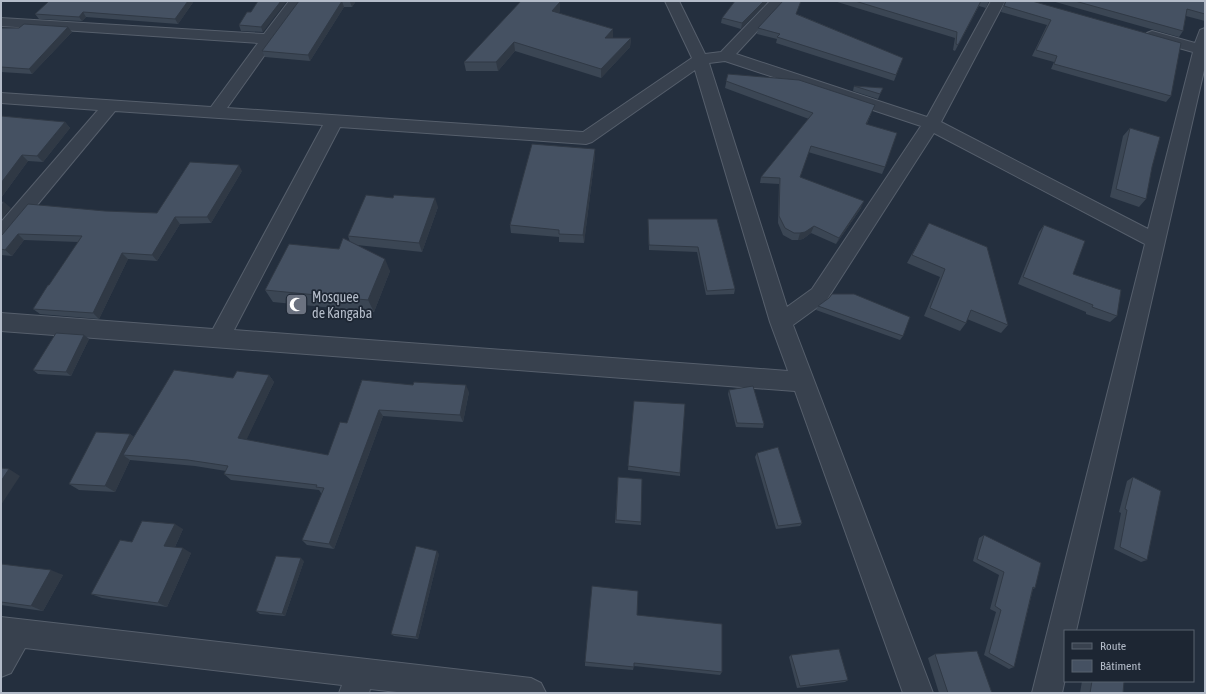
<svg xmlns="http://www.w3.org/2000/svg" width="1206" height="694" viewBox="0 0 1206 694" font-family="'Asap Condensed',sans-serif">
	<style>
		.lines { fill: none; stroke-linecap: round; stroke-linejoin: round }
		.street-casing { stroke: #565f6c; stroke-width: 2 }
		.street { fill: #38414e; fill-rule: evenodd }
		.wall { fill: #3b4654 }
		.shaded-wall { fill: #303945 }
		.building { fill: #455162; stroke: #303945 }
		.labels { text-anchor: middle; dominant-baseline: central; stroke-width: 3.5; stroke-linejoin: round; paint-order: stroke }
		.poi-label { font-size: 14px; fill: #b4bcc9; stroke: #1d2633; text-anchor: start }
	</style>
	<rect width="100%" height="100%" fill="#242f3e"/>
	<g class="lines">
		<defs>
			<path id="street" d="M 289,1 L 303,1 L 227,108 L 583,132 L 692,58 L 665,1 L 679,1 L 705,54 L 721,52 L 770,1 L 785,1 L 736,54 L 927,117 L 991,1 L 1005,1 L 941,122 L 1148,229 L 1193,52 L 1147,39 L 1144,36 L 1147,33 L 1152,31 L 1195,43 L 1200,30 L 1205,28 L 1205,66 L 1076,631 L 1065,631 L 1065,679 L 1062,693 L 1032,693 L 1145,244 L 934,133 L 826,301 L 793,325 L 933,693 L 903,693 L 795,391 L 1,331 L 1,313 L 213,329 L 323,125 L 115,111 L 8,240 L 1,242 L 1,222 L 98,110 L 1,103 L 1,93 L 211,107 L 258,43 L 1,26 L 1,18 L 264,34 ZM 725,61 L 921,126 L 812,289 L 787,307 L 709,63 ZM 695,70 L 770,322 L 788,371 L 234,330 L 340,127 L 586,144 L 592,142 Z
				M 1,617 L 531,678 L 541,683 L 546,693 L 406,693 L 370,689 L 369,693 L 339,693 L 342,685 L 25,648 L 11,673 L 1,677 Z"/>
		</defs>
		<!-- street casing -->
		<use href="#street" class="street-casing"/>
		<!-- street -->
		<use href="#street" class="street"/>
	</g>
	<!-- wall -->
	<path class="wall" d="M 194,1 L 178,24 L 86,17 L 82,21 L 39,19 L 35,14 Z
		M 258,1 L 263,32 L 241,31 L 239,25 L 251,12 Z
		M 299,1 L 356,1 L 352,7 L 344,7 L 310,61 L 265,57 L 262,51 Z
		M 768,1 L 741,29 L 721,23 L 722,18 Z
		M 834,1 L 989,1 L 986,8 L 979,6 L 955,51 L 953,50 L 955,38 Z
		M 1005,1 L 1032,1 L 1171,96 L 1166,102 L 1051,69 L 1054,62 L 1032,56 L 1047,25 L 1001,12 Z
		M 1052,1 L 1205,1 L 1205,21 L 1186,16 L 1183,31 L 1179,37 Z
		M 560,11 L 559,13 L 613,29 L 613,38 L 631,38 L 630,47 L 601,78 L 515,51 L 498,71 L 466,71 L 464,62 Z
		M 797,14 L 903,58 L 894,81 L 776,43 L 777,39 L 757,34 L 758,28 Z
		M 1,28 L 19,28 L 72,32 L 32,74 L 1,72 Z
		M 728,74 L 872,111 L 867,124 L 885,167 L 882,174 L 808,152 L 800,178 L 861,208 L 836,244 L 811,233 L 803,239 L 798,240 L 792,240 L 783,235 L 778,223 L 779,184 L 760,183 L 761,177 L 809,119 L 725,88 Z
		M 854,86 L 883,88 L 878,99 L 853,91 Z
		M 1,116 L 65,122 L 70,128 L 43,162 L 28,161 L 1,198 Z
		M 1130,128 L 1152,167 L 1146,199 L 1139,207 L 1110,197 L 1123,136 Z
		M 595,149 L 595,156 L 584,243 L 559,242 L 559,237 L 511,233 L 510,225 Z
		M 242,171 L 211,223 L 180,224 L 157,261 L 128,259 L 99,319 L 40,314 L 33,309 L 78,242 L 24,240 L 12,256 L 1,255 L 1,235 L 105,211 L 157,213 Z
		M 438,207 L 422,252 L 357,245 L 390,271 L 374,312 L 273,302 L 265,290 L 350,242 L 348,236 Z
		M 648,219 L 717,219 L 735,289 L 734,294 L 706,295 L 697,252 L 649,250 Z
		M 929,223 L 1008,325 L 1001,333 L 967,319 L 966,323 L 960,331 L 924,316 L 940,277 L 907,263 Z
		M 1044,225 L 1073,274 L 1117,316 L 1110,322 L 1086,314 L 1086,312 L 1018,284 L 1039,232 Z
		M 818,306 L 903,336 L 900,340 L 816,310 Z
		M 84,335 L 89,339 L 71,376 L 38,374 L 33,370 Z
		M 269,375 L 274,382 L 246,440 L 328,455 L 347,423 L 362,380 L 469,392 L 463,422 L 383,416 L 334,549 L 307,545 L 302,540 L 322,493 L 321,493 L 319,490 L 231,480 L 224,474 L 226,471 L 195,466 L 130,460 L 115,492 L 79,490 L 69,484 L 130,434 L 134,437 L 233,378 Z
		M 729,390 L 764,424 L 763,428 L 736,427 L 728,394 Z
		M 634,401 L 680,473 L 680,476 L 628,470 Z
		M 757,453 L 802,523 L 800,526 L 776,529 L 755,457 Z
		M 618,477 L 641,522 L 641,525 L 615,523 Z
		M 1133,477 L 1147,560 L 1141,562 L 1114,549 L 1121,513 L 1119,512 L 1127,481 Z
		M 183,529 L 175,547 L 191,553 L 167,607 L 102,598 L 91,594 L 132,542 Z
		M 984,535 L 1035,588 L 1033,589 L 1014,667 L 1009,669 L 984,655 L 996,612 L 990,609 L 999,575 L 973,561 L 979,538 Z
		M 439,554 L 418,639 L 394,636 L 391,634 Z
		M 304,561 L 285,616 L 260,614 L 256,611 Z
		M 1,564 L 63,575 L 43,611 L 1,605 Z
		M 637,615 L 722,672 L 720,675 L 634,666 L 633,670 L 585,666 L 585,662 Z
		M 935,654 L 992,693 L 939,693 L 928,658 Z
		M 791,655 L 848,680 L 845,682 L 797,688 L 789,657 Z
		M 1082,681 L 1124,681 L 1123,693 L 1080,693 Z"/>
	<!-- shaded-wall -->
	<path class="shaded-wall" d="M 188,1 L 194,1 L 178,24 L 175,19 Z
		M 281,1 L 287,1 L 263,32 L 261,27 Z
		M 342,1 L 344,7 L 310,61 L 308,55 Z
		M 350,1 L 356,1 L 352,7 L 350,2 Z
		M 764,1 L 768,1 L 741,29 L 742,23 Z
		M 560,2 L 560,11 L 552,20 L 552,11 Z
		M 83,12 L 86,17 L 82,21 L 79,17 Z
		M 68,27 L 72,32 L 32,74 L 29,69 Z
		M 613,29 L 613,38 L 605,38 Z
		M 631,38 L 630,47 L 601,78 L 601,69 Z
		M 514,42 L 515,51 L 498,71 L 496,62 Z
		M 65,122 L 70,128 L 43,162 L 37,156 Z
		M 595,149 L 595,156 L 584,243 L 583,235 Z
		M 22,155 L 28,161 L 1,198 L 1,183 Z
		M 239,165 L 242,171 L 211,223 L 207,217 Z
		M 435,198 L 438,207 L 422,252 L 419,243 Z
		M 864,201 L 861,208 L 836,244 L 839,238 Z
		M 4,202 L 11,208 L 1,220 L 1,206 Z
		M 175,217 L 180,224 L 157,261 L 152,255 Z
		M 814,226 L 811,233 L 803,239 L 798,240 L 800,233 Z
		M 18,234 L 24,240 L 12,256 L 5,250 Z
		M 122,253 L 128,259 L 99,319 L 93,313 Z
		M 385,259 L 390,271 L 374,312 L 368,300 Z
		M 84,335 L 89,339 L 71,376 L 66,372 Z
		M 269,375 L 274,382 L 244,445 L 238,438 Z
		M 466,385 L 469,392 L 463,422 L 460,415 Z
		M 379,410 L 383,416 L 334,549 L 329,544 Z
		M 130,434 L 139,441 L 123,455 L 130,460 L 115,492 L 105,486 Z
		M 9,469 L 20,476 L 1,505 L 1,481 Z
		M 175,524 L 183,529 L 173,551 L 164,546 Z
		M 183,548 L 191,553 L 167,607 L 158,603 Z
		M 437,551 L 439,554 L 418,639 L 416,637 Z
		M 301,558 L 304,561 L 285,616 L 282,614 Z
		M 51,570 L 63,575 L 43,611 L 31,606 Z"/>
	<!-- building -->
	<path class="building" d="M 49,1 L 188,1 L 175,19 L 83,12 L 79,17 L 35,14 Z
		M 258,1 L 281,1 L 261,27 L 239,25 L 247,12 L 251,12 Z
		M 299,1 L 342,1 L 308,55 L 262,51 Z
		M 521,1 L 557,1 L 560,2 L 552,11 L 613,29 L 605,38 L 631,38 L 601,69 L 514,42 L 496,62 L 464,62 Z
		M 735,1 L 764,1 L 742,23 L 722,18 Z
		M 783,1 L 801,1 L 796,14 L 903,58 L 896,75 L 777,37 L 780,34 L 758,28 Z
		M 855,1 L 981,1 L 958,45 L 956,44 L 957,32 Z
		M 1006,1 L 1032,1 L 1181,43 L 1171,96 L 1054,64 L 1057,56 L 1036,50 L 1051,20 L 1004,6 Z
		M 1075,1 L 1205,1 L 1205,14 L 1187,9 L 1183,31 Z
		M 24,24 L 68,27 L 29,69 L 1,67 L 1,28 L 19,28 Z
		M 728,74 L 799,80 L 875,105 L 866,124 L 897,133 L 885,167 L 811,146 L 800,177 L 864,201 L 839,238 L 814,226 L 805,232 L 800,233 L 794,233 L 785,228 L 779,216 L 780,178 L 761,177 L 813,113 L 726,81 Z
		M 854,86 L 883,88 L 880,94 Z
		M 1,116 L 65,122 L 37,156 L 22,155 L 1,183 Z
		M 1130,128 L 1160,137 L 1152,167 L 1146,199 L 1116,189 Z
		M 532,144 L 595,149 L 583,235 L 559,234 L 559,230 L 510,225 Z
		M 190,162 L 239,165 L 207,217 L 175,217 L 152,255 L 122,253 L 93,313 L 33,309 L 48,285 L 49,285 L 82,236 L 18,234 L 5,250 L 1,249 L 1,235 L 2,235 L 28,204 L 105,211 L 157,213 Z
		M 366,195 L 393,198 L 394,195 L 435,198 L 419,243 L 348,236 Z
		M 1,202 L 4,202 L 1,206 Z
		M 648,219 L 717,219 L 735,289 L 707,291 L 698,247 L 649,245 Z
		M 929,223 L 987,247 L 1008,325 L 971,310 L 966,323 L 930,308 L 945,269 L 912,255 Z
		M 1044,225 L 1085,241 L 1073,274 L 1121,290 L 1117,316 L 1092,307 L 1093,305 L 1023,277 Z
		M 343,238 L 385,259 L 368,300 L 265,290 L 289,244 L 339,249 Z
		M 832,294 L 854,294 L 910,317 L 903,336 L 818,306 L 829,298 Z
		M 56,333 L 84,335 L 66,372 L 33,370 Z
		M 174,370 L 233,378 L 237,371 L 269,375 L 238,438 L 328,455 L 340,422 L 347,423 L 362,380 L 413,385 L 414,382 L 466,385 L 460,415 L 379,410 L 329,544 L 302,540 L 324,488 L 316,487 L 317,485 L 224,474 L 228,466 L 188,460 L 123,455 Z
		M 753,386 L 764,424 L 737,423 L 729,390 Z
		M 634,401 L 685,404 L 680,473 L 628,466 Z
		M 96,432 L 130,434 L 105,486 L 69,484 Z
		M 778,447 L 802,523 L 778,526 L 757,453 Z
		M 1,468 L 9,469 L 1,481 Z
		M 618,477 L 642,479 L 641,522 L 616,520 Z
		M 1133,477 L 1161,491 L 1147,560 L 1120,547 L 1127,510 L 1125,509 Z
		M 142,521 L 175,524 L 164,546 L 183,548 L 158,603 L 91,594 L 120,540 L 132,542 Z
		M 984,535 L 1041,563 L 1035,588 L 1033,587 L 1014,667 L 989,653 L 1001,610 L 995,606 L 1004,572 L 977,559 Z
		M 416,546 L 437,551 L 416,637 L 391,634 Z
		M 276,556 L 301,558 L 282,614 L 256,611 Z
		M 1,564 L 51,570 L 31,606 L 1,602 Z
		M 592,586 L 638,591 L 637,615 L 722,624 L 722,672 L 634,663 L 634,667 L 585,662 Z
		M 839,649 L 848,680 L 800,686 L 791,655 Z
		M 977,651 L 992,693 L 948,693 L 935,654 Z
		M 1092,681 L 1124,681 L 1123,693 L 1090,693 Z"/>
	<!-- icons -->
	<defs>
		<symbol id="mosque-square" viewBox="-11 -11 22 22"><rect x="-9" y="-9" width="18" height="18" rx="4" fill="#6b7280" stroke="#1d2633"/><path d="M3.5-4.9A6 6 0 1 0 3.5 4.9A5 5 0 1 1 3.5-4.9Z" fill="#fff"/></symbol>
	</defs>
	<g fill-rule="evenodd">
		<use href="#mosque-square" x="284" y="292" width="25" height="25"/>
	</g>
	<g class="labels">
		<!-- poi labels -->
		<g class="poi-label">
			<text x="312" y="297">Mosquee<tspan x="312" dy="16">de Kangaba</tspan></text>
		</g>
	</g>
	<!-- border -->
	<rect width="1206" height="694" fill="none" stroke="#b4bcc9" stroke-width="4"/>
	<!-- legend -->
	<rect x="1064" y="630" width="130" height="52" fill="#1d2633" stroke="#59626f"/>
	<rect x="1072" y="643" width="20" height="6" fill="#38414e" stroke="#59626f"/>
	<text x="1100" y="650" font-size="12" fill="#b4bcc9">Route</text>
	<rect x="1072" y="660" width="20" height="12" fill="#455162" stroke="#59626f"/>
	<text x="1100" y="670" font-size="12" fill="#b4bcc9">Bâtiment</text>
</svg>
